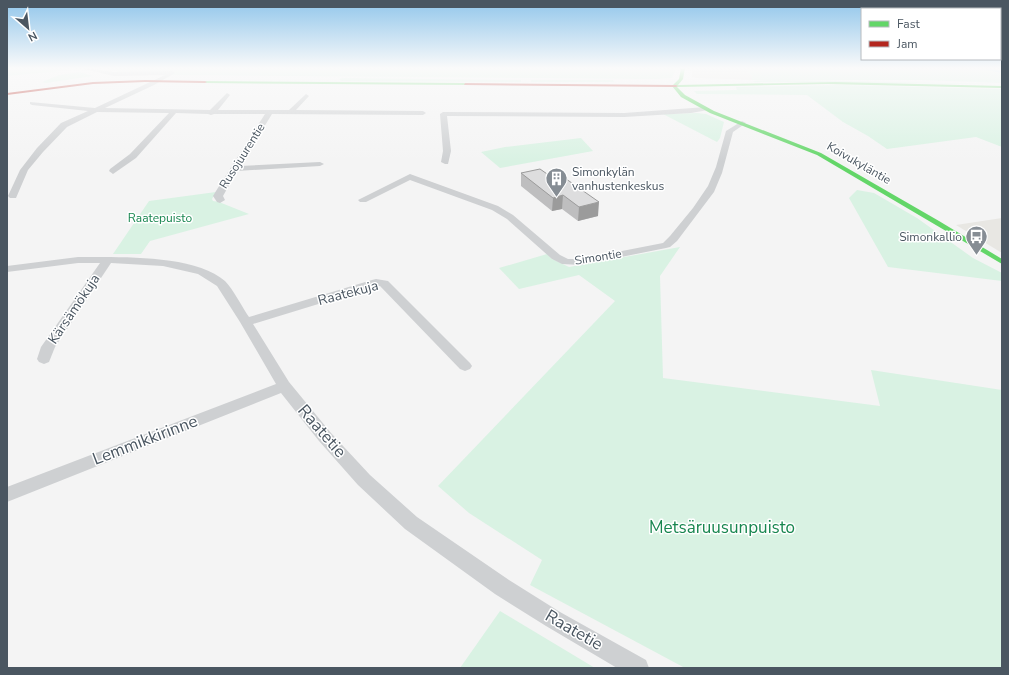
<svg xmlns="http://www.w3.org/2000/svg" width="1009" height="675" viewBox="0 0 1009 675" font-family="'Nunito Sans',sans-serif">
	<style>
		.commercial { fill: #e8e7e3 }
		.green { fill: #d9f2e3 }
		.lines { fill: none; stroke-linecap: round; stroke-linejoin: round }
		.stream { stroke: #aee2f0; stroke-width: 2 }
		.street { fill: #ced0d2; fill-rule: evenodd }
		.fast { fill: #63d668; fill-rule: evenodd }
		.jam { fill: #b3261e; fill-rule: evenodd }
		.wall { fill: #bebebf }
		.shaded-wall { fill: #9b9b9b }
		.building { fill: #ddddde; stroke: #9b9b9b }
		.labels { text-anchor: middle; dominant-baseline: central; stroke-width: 3; stroke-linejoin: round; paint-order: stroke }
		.far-street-label { font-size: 12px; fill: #4a5661; stroke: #fff }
		.far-poi-label { font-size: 12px; fill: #4a5661; stroke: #fff; text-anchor: start }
		.far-park-label { font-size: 12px; fill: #17864f; stroke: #fff }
		.street-label { font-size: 14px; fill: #4a5661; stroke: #fff }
		.near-street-label { font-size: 17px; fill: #4a5661; stroke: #fff }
		.near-park-label { font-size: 17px; fill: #17864f; stroke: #fff }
	</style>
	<rect width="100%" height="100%" fill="#f4f4f4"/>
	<!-- commercial -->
	<path class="commercial" d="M 692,68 L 745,68 L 752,76 L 752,80 L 696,78 L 692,77 Z
		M 1002,218 L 1002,253 L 956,225 Z"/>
	<!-- green -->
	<path class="green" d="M 7,68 L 60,68 L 71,70 L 7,76 Z
		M 101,68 L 676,68 L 672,78 L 657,79 L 178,75 L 121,72 Z
		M 745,68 L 1002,68 L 1002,83 L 921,80 L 778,80 L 1002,84 L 754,82 L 753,81 L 768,80 L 752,80 L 752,76 Z
		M 79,72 L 93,76 L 46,83 L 42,82 L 59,75 Z
		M 343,78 L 521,80 L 521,82 L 341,81 L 339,79 Z
		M 531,80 L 613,80 L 614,82 L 531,82 Z
		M 841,85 L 1002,89 L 1002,147 L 976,137 L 887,149 L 868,136 L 843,122 L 807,95 L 697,94 L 694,91 L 737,90 L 736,87 Z
		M 697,113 L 706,114 L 724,122 L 720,138 L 717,142 L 663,114 Z
		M 581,138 L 593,151 L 500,168 L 481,152 L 505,147 Z
		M 857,190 L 874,193 L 917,218 L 973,258 L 1002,273 L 1002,281 L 888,267 L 849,198 Z
		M 216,192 L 212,199 L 213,201 L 219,202 L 249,214 L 150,241 L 141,254 L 113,254 L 149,201 Z
		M 680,247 L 660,276 L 663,378 L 880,406 L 871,370 L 1002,390 L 1002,668 L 685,668 L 530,585 L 542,560 L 469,513 L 438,486 L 615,301 L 579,275 L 519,289 L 499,268 L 547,254 L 552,259 L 569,267 Z
		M 500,611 L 595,668 L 460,668 Z"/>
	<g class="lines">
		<!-- stream -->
		<path class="stream" d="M 982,68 L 1002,72"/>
		<!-- street -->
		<path class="street" d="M 79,68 L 88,68 L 114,72 L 172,71 L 175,73 L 154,85 L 105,108 L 210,110 L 227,93 L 230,95 L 218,110 L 289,110 L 306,94 L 309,96 L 296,110 L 423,111 L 426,113 L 423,115 L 272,114 L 240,166 L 320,162 L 324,164 L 320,166 L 237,171 L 223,196 L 225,200 L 220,203 L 217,202 L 213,196 L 216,191 L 265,114 L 214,114 L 211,115 L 208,114 L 176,113 L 136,158 L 113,174 L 109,171 L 110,169 L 130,154 L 169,113 L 97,112 L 67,127 L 43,152 L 28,170 L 16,198 L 10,198 L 8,196 L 20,170 L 37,148 L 61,123 L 88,111 L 32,105 L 30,104 L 30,102 L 95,108 L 165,75 L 114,76 Z
			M 706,107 L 709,109 L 708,110 L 691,113 L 624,117 L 447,116 L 451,151 L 448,164 L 445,164 L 441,162 L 443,151 L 440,114 L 443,112 L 624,113 Z
			M 742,121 L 746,123 L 733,132 L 722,173 L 714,192 L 677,241 L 670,247 L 666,248 L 581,265 L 562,264 L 552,259 L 507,219 L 492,210 L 410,180 L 366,202 L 360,202 L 358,200 L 410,174 L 498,206 L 513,215 L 560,255 L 568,259 L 581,259 L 663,243 L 670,236 L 693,208 L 708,186 L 716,167 L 726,131 Z
			M 78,257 C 117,257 195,254 225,281 C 233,289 242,307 249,317 L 372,280 L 376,279 L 388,281 L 470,363 L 472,366 L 470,369 L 465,371 L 460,369 L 380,286 L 377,286 L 253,324 L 289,382 L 331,433 L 370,475 L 417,517 L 509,580 L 560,612 L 646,660 L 649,668 L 617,668 L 546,626 L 495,594 L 405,529 L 358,485 L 319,441 L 281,393 L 7,502 L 7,487 L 276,384 L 240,322 L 217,286 L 198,274 L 163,266 L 111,263 L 55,347 L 49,362 L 44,364 L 39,362 L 37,359 L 41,347 L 100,263 L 78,263 L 7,272 L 7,266 Z"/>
		<!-- fast -->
		<path class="fast" d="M 681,68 L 685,68 L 683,79 L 678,85 L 835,82 L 1002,86 L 1002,88 L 827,84 L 677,87 L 685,95 L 714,111 L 821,153 L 939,221 L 1002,259 L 1002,264 L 817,155 L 710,113 L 681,97 L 672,86 L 679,79 Z
			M 204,81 L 465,83 L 467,84 L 465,85 L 205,83 Z"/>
		<!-- jam -->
		<path class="jam" d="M 145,80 L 205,81 L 207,82 L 205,83 L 145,82 L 93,84 L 7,95 L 7,93 L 93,82 Z
			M 465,83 L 676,85 L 678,86 L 676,87 L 464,85 Z"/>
	</g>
	<!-- wall -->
	<path class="wall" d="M 521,173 L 550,176 L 598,216 L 578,221 L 562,209 L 552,211 L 521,186 Z"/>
	<!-- shaded-wall -->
	<path class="shaded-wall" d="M 563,195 L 562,209 L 552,211 L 553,198 Z
		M 599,202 L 598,216 L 578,221 L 579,207 Z"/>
	<!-- building -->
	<path class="building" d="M 540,169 L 550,176 L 559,174 L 599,202 L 579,207 L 563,195 L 553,198 L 521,173 Z"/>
	<!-- sky -->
	<linearGradient id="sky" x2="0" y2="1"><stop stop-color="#91c6eb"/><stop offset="0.42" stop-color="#fafafa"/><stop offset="1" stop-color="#fafafa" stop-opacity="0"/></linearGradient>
	<rect width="1009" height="162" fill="url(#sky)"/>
	<!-- icons -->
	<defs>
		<symbol id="building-pin" viewBox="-11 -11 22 30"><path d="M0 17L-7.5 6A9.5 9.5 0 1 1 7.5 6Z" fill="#868d94" stroke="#fff"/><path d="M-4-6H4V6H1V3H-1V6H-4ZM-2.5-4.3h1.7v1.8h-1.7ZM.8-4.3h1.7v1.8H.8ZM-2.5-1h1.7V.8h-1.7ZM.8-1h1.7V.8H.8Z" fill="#fff"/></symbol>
		<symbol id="bus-pin" viewBox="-11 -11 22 30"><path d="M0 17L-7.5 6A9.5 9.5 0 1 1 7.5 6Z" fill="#868d94" stroke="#fff"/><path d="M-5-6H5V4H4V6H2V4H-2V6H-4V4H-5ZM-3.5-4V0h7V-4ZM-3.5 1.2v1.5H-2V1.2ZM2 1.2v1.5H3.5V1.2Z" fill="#fff"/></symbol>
	</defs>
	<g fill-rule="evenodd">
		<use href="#building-pin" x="544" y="166" width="25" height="34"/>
		<use href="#bus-pin" x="964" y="224" width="25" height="34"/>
	</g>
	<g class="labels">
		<!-- far-street labels -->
		<g class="far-street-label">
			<text transform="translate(242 156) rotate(-58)">Rusojuurentie</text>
			<text transform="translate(859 163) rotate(30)">Koivukyläntie</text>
			<text transform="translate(598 257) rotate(-9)">Simontie</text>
		</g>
		<!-- far-poi labels -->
		<g class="far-poi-label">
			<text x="572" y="172">Simonkylän<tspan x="572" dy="14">vanhustenkeskus</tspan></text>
			<text x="962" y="237" text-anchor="end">Simonkallio</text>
		</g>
		<!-- far-park labels -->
		<g class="far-park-label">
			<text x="160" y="218">Raatepuisto</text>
		</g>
		<!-- street labels -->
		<g class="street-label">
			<text transform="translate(348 293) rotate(-15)">Raatekuja</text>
			<text transform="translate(74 309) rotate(-56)">Kärsämökuja</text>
		</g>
		<!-- near-street labels -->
		<g class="near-street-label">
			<text transform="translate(322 431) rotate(49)">Raatetie</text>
			<text transform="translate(145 440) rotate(-21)">Lemmikkirinne</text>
			<text transform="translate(574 630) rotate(30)">Raatetie</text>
		</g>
		<!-- near-park labels -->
		<g class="near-park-label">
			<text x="722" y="527">Metsäruusunpuisto</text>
		</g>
	</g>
	<!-- border -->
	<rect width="1009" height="675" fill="none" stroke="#4a5661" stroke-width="16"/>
	<!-- legend -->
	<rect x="861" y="8" width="140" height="52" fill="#ffffff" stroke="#b7bbc0"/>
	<rect x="869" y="21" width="20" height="6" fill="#63d668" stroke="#b7bbc0"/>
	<text x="897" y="28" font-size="12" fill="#4a5661">Fast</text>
	<rect x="869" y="41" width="20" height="6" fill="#b3261e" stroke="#b7bbc0"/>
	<text x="897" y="48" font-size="12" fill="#4a5661">Jam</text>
	<!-- north arrow -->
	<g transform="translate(28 28) rotate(152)" stroke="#ffffff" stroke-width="3" paint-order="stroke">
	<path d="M0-3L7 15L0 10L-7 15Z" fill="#4a5661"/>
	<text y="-6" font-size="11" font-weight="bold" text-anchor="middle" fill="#4a5661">N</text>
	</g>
</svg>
